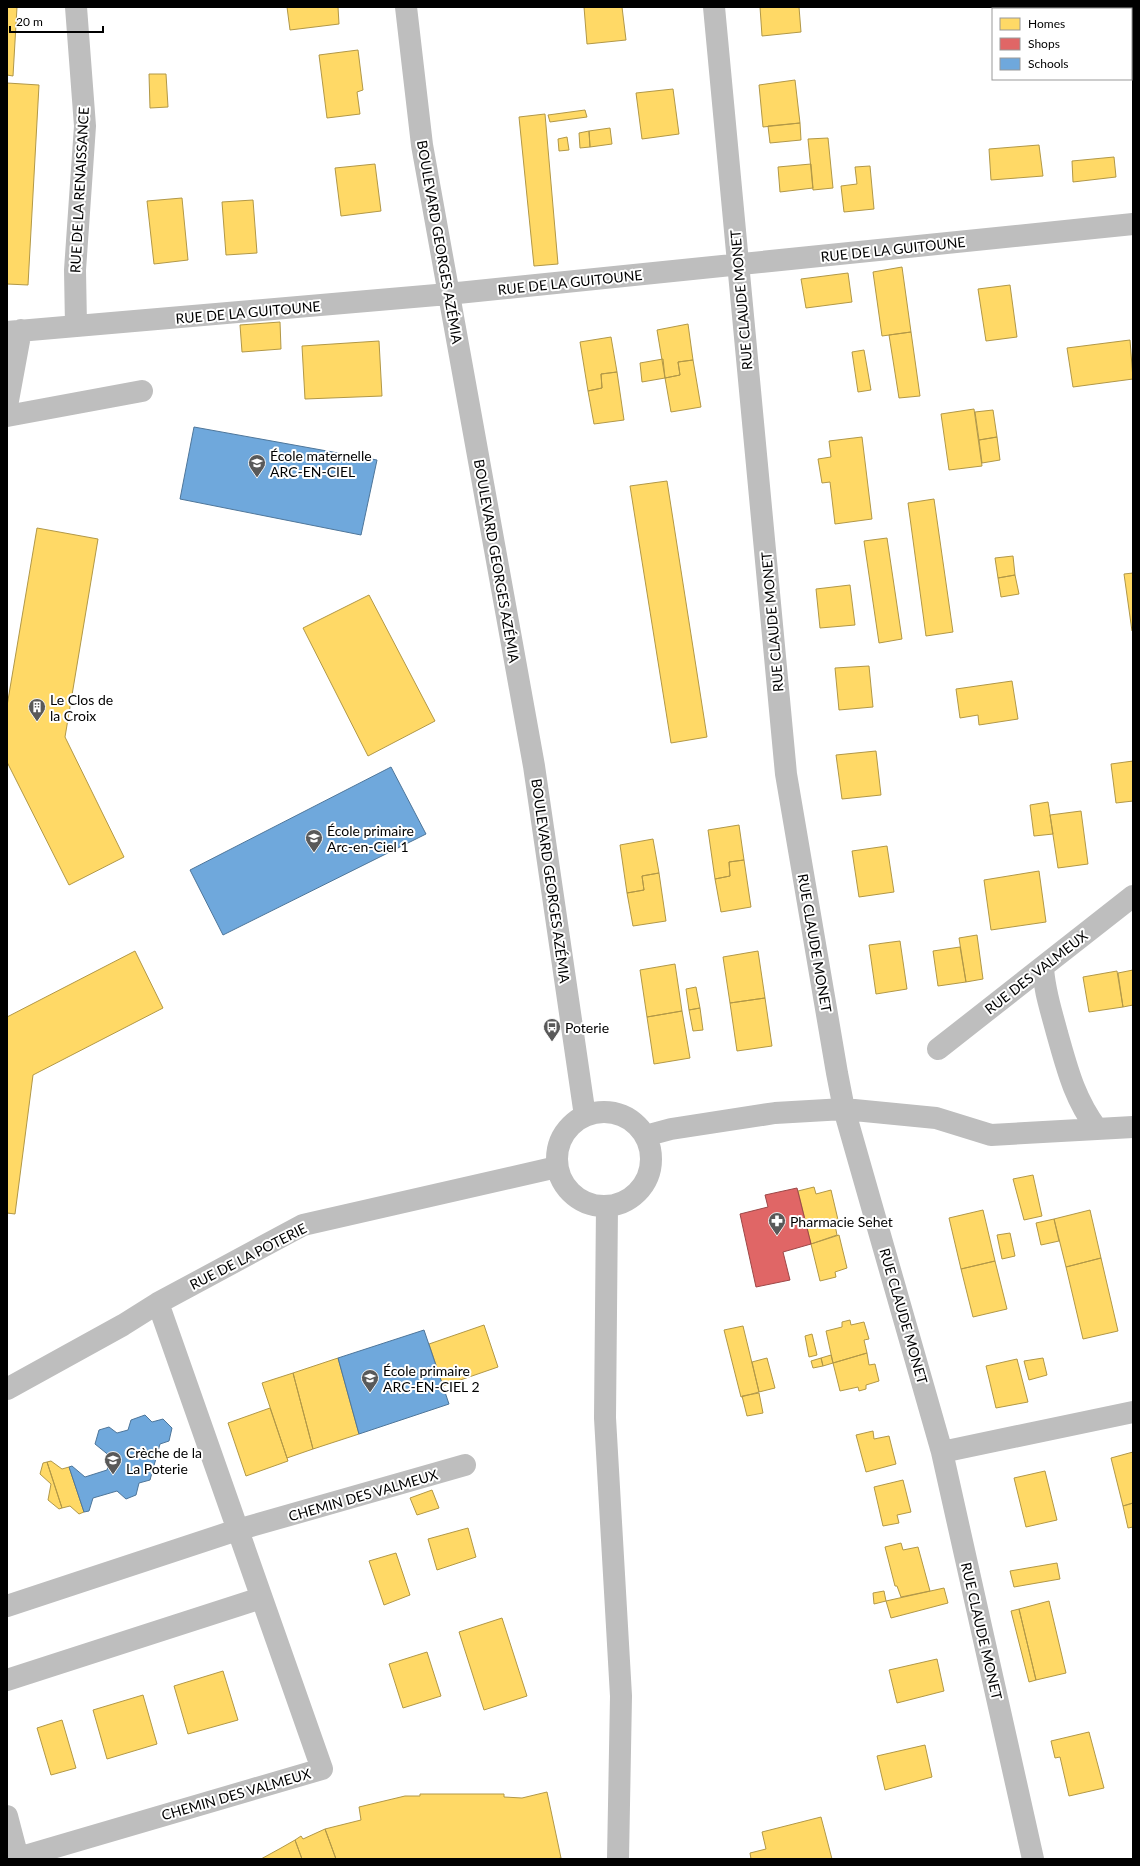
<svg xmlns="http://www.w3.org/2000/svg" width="1140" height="1866" viewBox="0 0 1140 1866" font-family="Lato,sans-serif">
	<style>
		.homes { fill: #ffd966; stroke: #b29847 }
		.shops { fill: #e06666; stroke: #9d4747 }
		.schools { fill: #6fa8dc; stroke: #4e769a }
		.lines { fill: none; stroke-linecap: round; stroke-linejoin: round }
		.minor { stroke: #bebebe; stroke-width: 22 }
		.labels { text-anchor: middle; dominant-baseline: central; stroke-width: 4; stroke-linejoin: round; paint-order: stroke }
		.street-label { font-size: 14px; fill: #000; stroke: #fff }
		.poi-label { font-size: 14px; fill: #000; stroke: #fff; text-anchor: start }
	</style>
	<rect width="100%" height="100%" fill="#fff"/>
	<!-- homes -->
	<path class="homes" d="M 7,7 L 17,7 L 13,76 L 7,75 Z
		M 287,7 L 338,7 L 339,24 L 290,30 Z
		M 584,7 L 622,7 L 626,40 L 587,44 Z
		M 760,7 L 799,7 L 801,32 L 762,36 Z
		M 358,50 L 363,90 L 357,92 L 360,114 L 327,118 L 319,55 Z
		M 149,74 L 166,74 L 168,107 L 150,108 Z
		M 795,80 L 800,123 L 763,127 L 759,85 Z
		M 7,83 L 39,85 L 28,285 L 7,284 Z
		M 673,89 L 679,134 L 642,139 L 636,93 Z
		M 585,110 L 587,117 L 550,122 L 548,115 Z
		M 545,114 L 558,264 L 534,266 L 519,117 Z
		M 800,123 L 801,140 L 770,143 L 768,126 Z
		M 610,128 L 612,144 L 590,147 L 589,131 Z
		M 589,131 L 590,147 L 580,148 L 579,133 Z
		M 567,137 L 569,150 L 559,151 L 558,139 Z
		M 828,138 L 833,188 L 813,190 L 808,139 Z
		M 1039,145 L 1043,176 L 991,180 L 989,149 Z
		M 1114,157 L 1116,177 L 1073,182 L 1072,161 Z
		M 375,164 L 381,211 L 341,216 L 335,168 Z
		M 811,164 L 813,188 L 780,192 L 778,167 Z
		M 870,166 L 874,209 L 844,212 L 841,186 L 857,184 L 855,167 Z
		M 182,198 L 188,260 L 154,264 L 147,201 Z
		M 253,200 L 257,253 L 226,255 L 222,202 Z
		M 902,267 L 911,332 L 882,336 L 873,272 Z
		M 848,273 L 852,302 L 806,308 L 801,279 Z
		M 1010,285 L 1017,337 L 986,341 L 978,289 Z
		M 280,322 L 281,349 L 242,352 L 240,325 Z
		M 688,324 L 693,360 L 678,362 L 680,375 L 665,378 L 657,330 Z
		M 911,332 L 920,396 L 899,398 L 889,335 Z
		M 611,337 L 617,372 L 601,374 L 602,388 L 588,391 L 580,342 Z
		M 1130,340 L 1133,379 L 1073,387 L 1067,348 Z
		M 379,341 L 382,396 L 305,399 L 302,346 Z
		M 864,350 L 871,390 L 858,392 L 852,352 Z
		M 663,359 L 665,378 L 642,382 L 640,363 Z
		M 693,360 L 701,407 L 671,412 L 665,378 L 680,375 L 678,362 Z
		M 617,372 L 624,420 L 594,424 L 588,391 L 602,388 L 601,374 Z
		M 974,409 L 982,466 L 949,470 L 941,414 Z
		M 993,410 L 997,437 L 979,440 L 975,412 Z
		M 862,437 L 872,519 L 835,524 L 830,482 L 822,483 L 818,459 L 831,457 L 829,441 Z
		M 997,437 L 1000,460 L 982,463 L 979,440 Z
		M 667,481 L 707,737 L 671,743 L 630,486 Z
		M 934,499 L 953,632 L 926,636 L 908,503 Z
		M 37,528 L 98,539 L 65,737 L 124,857 L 69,885 L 7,762 L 7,706 Z
		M 887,538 L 902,639 L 879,643 L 864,541 Z
		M 1013,556 L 1015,575 L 998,578 L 995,558 Z
		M 1133,573 L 1133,631 L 1132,631 L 1124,574 Z
		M 1015,575 L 1019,594 L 1001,597 L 998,578 Z
		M 850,585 L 855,625 L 820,628 L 816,589 Z
		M 369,595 L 435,721 L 368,756 L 303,628 Z
		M 869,666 L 873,707 L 839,710 L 835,668 Z
		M 1012,681 L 1018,719 L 979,725 L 978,715 L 960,718 L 956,689 Z
		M 876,751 L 881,795 L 842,799 L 836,755 Z
		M 1133,761 L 1133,801 L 1116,803 L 1111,764 Z
		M 1048,802 L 1053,834 L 1034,836 L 1030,805 Z
		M 1081,811 L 1088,864 L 1058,868 L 1050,815 Z
		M 739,825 L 744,860 L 729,862 L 730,876 L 715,879 L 708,830 Z
		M 653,839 L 659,873 L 642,876 L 644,890 L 627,893 L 620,845 Z
		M 887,846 L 894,892 L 859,897 L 852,851 Z
		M 744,860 L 751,907 L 721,912 L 715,879 L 730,876 L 729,862 Z
		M 1039,871 L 1046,922 L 991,930 L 984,880 Z
		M 659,873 L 666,921 L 633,926 L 627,893 L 644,890 L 642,876 Z
		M 977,935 L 983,979 L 966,982 L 959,938 Z
		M 900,941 L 907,989 L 876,994 L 869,945 Z
		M 960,947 L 966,982 L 938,986 L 933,951 Z
		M 135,951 L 163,1008 L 33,1075 L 15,1214 L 7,1213 L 7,1017 Z
		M 758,951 L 765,998 L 730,1003 L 723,957 Z
		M 675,964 L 682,1011 L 647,1017 L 640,970 Z
		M 1133,970 L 1133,1005 L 1123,1007 L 1118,973 Z
		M 1117,971 L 1123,1007 L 1089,1012 L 1083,977 Z
		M 696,987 L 700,1008 L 689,1010 L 686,989 Z
		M 765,998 L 772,1046 L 737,1051 L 730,1003 Z
		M 700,1008 L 703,1030 L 693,1031 L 689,1010 Z
		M 682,1011 L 690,1058 L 654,1064 L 647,1017 Z
		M 1033,1175 L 1042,1216 L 1024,1220 L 1013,1179 Z
		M 814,1187 L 816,1194 L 831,1190 L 839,1224 L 835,1225 L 837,1235 L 811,1244 L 798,1191 Z
		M 983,1210 L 995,1261 L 961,1269 L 949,1218 Z
		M 1090,1210 L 1101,1258 L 1066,1267 L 1054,1219 Z
		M 1054,1219 L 1059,1241 L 1041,1245 L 1036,1223 Z
		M 1010,1233 L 1015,1256 L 1002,1259 L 997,1235 Z
		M 839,1235 L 847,1268 L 835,1272 L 836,1277 L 820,1281 L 811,1244 Z
		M 1101,1258 L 1118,1331 L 1083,1339 L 1066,1267 Z
		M 995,1261 L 1007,1309 L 973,1317 L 961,1269 Z
		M 850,1320 L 851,1325 L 864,1322 L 869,1339 L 864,1340 L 867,1353 L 833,1363 L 826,1331 L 842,1327 L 842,1322 Z
		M 484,1325 L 498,1367 L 443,1386 L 429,1344 Z
		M 743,1326 L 759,1392 L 741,1397 L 724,1330 Z
		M 812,1334 L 817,1355 L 809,1357 L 805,1336 Z
		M 867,1353 L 869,1365 L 875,1364 L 879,1381 L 866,1385 L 866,1389 L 859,1391 L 858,1387 L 840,1391 L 833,1363 Z
		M 831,1355 L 833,1363 L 823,1366 L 821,1358 Z
		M 338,1358 L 359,1434 L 313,1449 L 293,1373 Z
		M 767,1358 L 775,1388 L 759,1392 L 752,1362 Z
		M 821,1358 L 823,1366 L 813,1368 L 811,1361 Z
		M 1043,1358 L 1047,1375 L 1029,1380 L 1024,1361 Z
		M 1017,1359 L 1028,1402 L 996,1408 L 986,1366 Z
		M 293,1373 L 313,1449 L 287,1458 L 262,1383 Z
		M 759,1393 L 763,1413 L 747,1416 L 742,1396 Z
		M 270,1408 L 288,1461 L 246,1476 L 228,1423 Z
		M 873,1431 L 874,1439 L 889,1436 L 896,1464 L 866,1472 L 856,1435 Z
		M 1133,1452 L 1133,1503 L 1123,1506 L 1111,1458 Z
		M 51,1461 L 62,1469 L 69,1467 L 84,1512 L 79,1514 L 70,1506 L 62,1508 L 47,1462 Z
		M 47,1462 L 62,1508 L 59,1509 L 48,1500 L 51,1484 L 40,1474 L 43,1463 Z
		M 1045,1471 L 1057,1520 L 1026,1527 L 1014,1478 Z
		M 903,1480 L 911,1512 L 897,1515 L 899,1523 L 883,1526 L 874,1487 Z
		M 432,1490 L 439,1508 L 417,1515 L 410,1498 Z
		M 1133,1503 L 1133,1527 L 1128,1528 L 1123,1506 Z
		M 468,1528 L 476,1557 L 437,1570 L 428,1539 Z
		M 901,1543 L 903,1550 L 918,1547 L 930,1591 L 901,1597 L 897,1586 L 895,1586 L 885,1547 Z
		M 396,1553 L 410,1595 L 384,1605 L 369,1561 Z
		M 1057,1563 L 1060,1579 L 1014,1587 L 1010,1571 Z
		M 944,1588 L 948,1603 L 891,1618 L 886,1601 Z
		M 884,1591 L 886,1601 L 874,1604 L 873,1593 Z
		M 1049,1601 L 1066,1673 L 1036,1680 L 1019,1609 Z
		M 1019,1609 L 1036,1680 L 1029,1682 L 1011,1611 Z
		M 502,1618 L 527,1696 L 484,1710 L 459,1632 Z
		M 427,1652 L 441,1696 L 403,1708 L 389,1664 Z
		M 937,1659 L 944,1691 L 897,1703 L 889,1670 Z
		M 223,1671 L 238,1720 L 188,1734 L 174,1686 Z
		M 143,1695 L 157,1744 L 107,1759 L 93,1710 Z
		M 62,1720 L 76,1768 L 51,1775 L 37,1728 Z
		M 1089,1732 L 1104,1788 L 1069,1796 L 1060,1757 L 1055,1758 L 1051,1741 Z
		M 925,1745 L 932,1777 L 885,1790 L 877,1756 Z
		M 547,1792 L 561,1858 L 556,1859 L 336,1859 L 325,1829 L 361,1820 L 359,1807 L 405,1796 L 420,1796 L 420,1794 L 504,1794 L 504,1797 L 522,1798 Z
		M 821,1817 L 832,1859 L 751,1859 L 750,1853 L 766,1849 L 762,1832 Z
		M 325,1829 L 336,1859 L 302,1859 L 295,1840 L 301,1836 L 303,1839 Z
		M 295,1840 L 302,1859 L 261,1859 L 281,1848 Z"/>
	<!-- shops -->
	<path class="shops" d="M 797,1188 L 811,1244 L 783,1252 L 790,1280 L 756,1287 L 740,1214 L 768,1207 L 765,1195 Z"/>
	<!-- schools -->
	<path class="schools" d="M 194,427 L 377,460 L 361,535 L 180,499 Z
		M 391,767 L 426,834 L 223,935 L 190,870 Z
		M 424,1330 L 449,1404 L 359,1434 L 338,1358 Z
		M 145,1415 L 152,1422 L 163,1419 L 172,1428 L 169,1441 L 160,1444 L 150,1480 L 139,1483 L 136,1495 L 126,1499 L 117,1491 L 93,1498 L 89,1511 L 84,1512 L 69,1467 L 72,1466 L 85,1477 L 107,1470 L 111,1457 L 95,1444 L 99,1430 L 109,1427 L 117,1433 L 128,1430 L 131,1420 Z"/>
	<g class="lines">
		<!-- minor -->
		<path class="minor" d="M 76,7 L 85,126 L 75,270 L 76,326
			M 406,7 L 422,145 L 534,766 L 585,1116
			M 714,7 L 786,774 L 837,1073 L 844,1109 L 942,1452 L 1033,1859
			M 7,332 L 448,294 L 1133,224
			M 7,406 L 21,330
			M 7,416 L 142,391
			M 1043,967 C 1044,990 1051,1010 1057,1033 C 1067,1068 1074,1098 1097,1129
			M 938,1049 L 1133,896
			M557 1159a47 47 0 1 1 94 0a47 47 0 1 1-94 0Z
			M 645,1136 L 671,1129 L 775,1113 L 844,1109 L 936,1118 L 991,1135 L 1133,1127
			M 607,1206 L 605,1418 L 621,1696 L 618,1859
			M 7,1389 L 123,1325 L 158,1303 L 303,1225 L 557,1167
			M 942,1452 L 1133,1412
			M 7,1606 L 237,1530 L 465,1465
			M 7,1680 L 261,1598
			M 7,1816 L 18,1858 L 322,1769 L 158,1303"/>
	</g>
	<!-- icons -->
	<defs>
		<symbol id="school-pin" viewBox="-11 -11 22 30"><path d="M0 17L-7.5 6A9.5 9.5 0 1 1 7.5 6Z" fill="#595959" stroke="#fff"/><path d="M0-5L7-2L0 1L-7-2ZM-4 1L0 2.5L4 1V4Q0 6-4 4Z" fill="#fff"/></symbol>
		<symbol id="building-pin" viewBox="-11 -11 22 30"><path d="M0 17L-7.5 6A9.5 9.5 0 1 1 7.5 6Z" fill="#595959" stroke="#fff"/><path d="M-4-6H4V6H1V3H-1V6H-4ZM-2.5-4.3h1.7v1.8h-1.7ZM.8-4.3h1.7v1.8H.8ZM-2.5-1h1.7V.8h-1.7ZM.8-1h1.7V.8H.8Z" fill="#fff"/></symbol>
		<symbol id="bus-pin" viewBox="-11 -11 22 30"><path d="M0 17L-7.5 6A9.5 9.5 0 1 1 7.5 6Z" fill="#595959" stroke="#fff"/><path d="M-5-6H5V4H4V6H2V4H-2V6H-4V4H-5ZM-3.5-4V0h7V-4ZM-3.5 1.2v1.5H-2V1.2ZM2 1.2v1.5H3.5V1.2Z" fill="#fff"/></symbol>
		<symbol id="pharmacy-pin" viewBox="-11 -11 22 30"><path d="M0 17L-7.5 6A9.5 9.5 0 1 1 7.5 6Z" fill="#595959" stroke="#fff"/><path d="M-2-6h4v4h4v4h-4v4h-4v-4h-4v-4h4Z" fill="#fff"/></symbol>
	</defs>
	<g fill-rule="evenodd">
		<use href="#school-pin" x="247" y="453" width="20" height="27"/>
		<use href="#building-pin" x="27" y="697" width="20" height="27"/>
		<use href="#school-pin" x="304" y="828" width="20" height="27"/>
		<use href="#bus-pin" x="542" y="1017" width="20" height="27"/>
		<use href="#pharmacy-pin" x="767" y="1211" width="20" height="27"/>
		<use href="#school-pin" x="360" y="1368" width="20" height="27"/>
		<use href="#school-pin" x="103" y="1450" width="20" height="27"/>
	</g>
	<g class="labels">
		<!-- street labels -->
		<g class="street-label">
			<text transform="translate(79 190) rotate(-87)">RUE DE LA RENAISSANCE</text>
			<text transform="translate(440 242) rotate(80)">BOULEVARD GEORGES AZÉMIA</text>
			<text transform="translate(893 249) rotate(-6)">RUE DE LA GUITOUNE</text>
			<text transform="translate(570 282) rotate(-6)">RUE DE LA GUITOUNE</text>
			<text transform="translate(741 300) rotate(-95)">RUE CLAUDE MONET</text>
			<text transform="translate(248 312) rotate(-5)">RUE DE LA GUITOUNE</text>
			<text transform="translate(497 561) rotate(80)">BOULEVARD GEORGES AZÉMIA</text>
			<text transform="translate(772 622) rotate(-95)">RUE CLAUDE MONET</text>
			<text transform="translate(551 881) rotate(82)">BOULEVARD GEORGES AZÉMIA</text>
			<text transform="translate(815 943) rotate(80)">RUE CLAUDE MONET</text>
			<text transform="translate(1036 972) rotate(-38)">RUE DES VALMEUX</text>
			<text transform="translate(248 1256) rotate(-27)">RUE DE LA POTERIE</text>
			<text transform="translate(904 1316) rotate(74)">RUE CLAUDE MONET</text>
			<text transform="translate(363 1495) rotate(-16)">CHEMIN DES VALMEUX</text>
			<text transform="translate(982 1631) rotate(77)">RUE CLAUDE MONET</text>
			<text transform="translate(236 1794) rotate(-16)">CHEMIN DES VALMEUX</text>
		</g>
		<!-- poi labels -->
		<g class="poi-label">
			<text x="270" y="455">École maternelle<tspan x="270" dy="16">ARC-EN-CIEL</tspan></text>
			<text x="50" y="699">Le Clos de<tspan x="50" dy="16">la Croix</tspan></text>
			<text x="327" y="830">École primaire<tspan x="327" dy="16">Arc-en-Ciel 1</tspan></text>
			<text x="565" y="1027">Poterie</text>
			<text x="790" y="1221">Pharmacie Sehet</text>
			<text x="383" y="1370">École primaire<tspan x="383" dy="16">ARC-EN-CIEL 2</tspan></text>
			<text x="126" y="1452">Crèche de la<tspan x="126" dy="16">La Poterie</tspan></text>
		</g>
	</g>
	<!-- border -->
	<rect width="1140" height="1866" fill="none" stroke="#000000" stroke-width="16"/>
	<!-- legend -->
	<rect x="992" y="8" width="140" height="72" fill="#ffffff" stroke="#999999"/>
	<rect x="1000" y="18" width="20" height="12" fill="#ffd966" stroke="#999999"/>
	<text x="1028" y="28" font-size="12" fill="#000000">Homes</text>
	<rect x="1000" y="38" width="20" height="12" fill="#e06666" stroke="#999999"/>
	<text x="1028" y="48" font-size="12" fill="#000000">Shops</text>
	<rect x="1000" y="58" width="20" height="12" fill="#6fa8dc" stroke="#999999"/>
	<text x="1028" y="68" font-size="12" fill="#000000">Schools</text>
	<!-- scale -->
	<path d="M10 26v6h93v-6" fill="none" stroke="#000000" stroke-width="2"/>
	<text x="16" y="26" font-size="12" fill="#000000" stroke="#ffffff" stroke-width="3" paint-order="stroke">20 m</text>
</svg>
